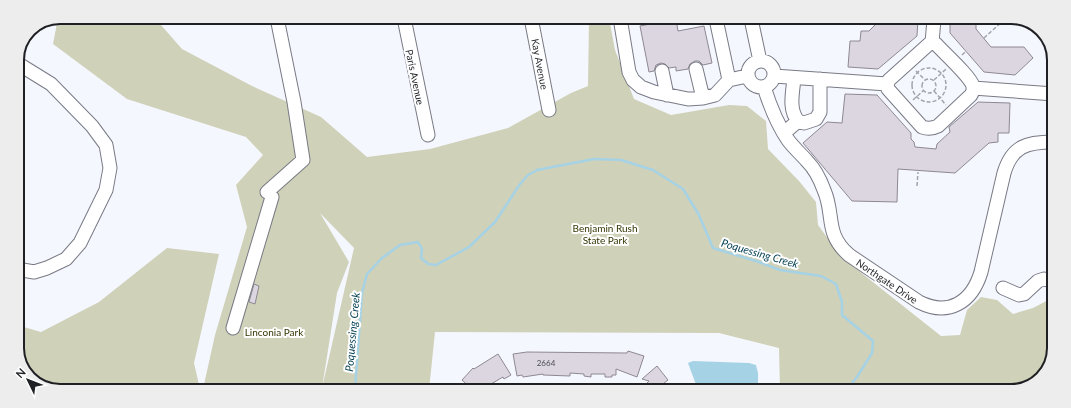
<svg xmlns="http://www.w3.org/2000/svg" width="1071" height="408" viewBox="0 0 1071 408" font-family="Lato,sans-serif">
	<style>
		.green { fill: #cfd1b8; fill-rule: evenodd }
		.water { fill: #a6d2e6 }
		.lines { fill: none; stroke-linecap: round; stroke-linejoin: round }
		.stream { stroke: #a6d2e6; stroke-width: 2.5 }
		.building { fill: #dcd6e1; stroke: #8e8893 }
		.minor-casing { stroke: #787a85; stroke-width: 15 }
		.path { stroke: #a3a4ab; stroke-width: 1.5; stroke-dasharray: 4 2; stroke-linecap: butt }
		.minor { stroke: #fff; stroke-width: 13 }
		.labels { text-anchor: middle; dominant-baseline: central; stroke-width: 4; stroke-linejoin: round; paint-order: stroke }
		.number-label { font-size: 8px; fill: #4e4e53 }
		.street-label { font-size: 10px; fill: #1f2024; stroke: #fff }
		.park-label { font-size: 10px; fill: #343502; stroke: #fff }
		.water-label { font-size: 11px; font-style: italic; fill: #003e52; stroke: #fff }
		.rim { fill: none; stroke: #1f2024; stroke-width: 2 }
	</style>
	<rect width="100%" height="100%" fill="#f5f7ff"/>
	<!-- green -->
	<path class="green" d="M 60,17 L 154,17 L 182,49 L 252,86 L 321,117 L 367,157 L 430,149 L 508,128 L 571,93 L 588,86 L 589,18 L 609,18 L 615,50 L 634,99 L 671,115 L 729,105 L 747,106 L 766,121 L 768,149 L 799,181 L 816,202 L 818,225 L 837,251 L 864,275 L 941,336 L 960,335 L 967,310 L 981,297 L 997,300 L 1013,314 L 1033,308 L 1052,298 L 1052,362 L 1035,384 L 1011,391 L 780,390 L 779,348 L 719,333 L 435,332 L 429,390 L 203,389 L 215,335 L 247,227 L 236,185 L 263,155 L 246,137 L 127,99 L 53,44 L 58,18 ZM 320,213 L 354,248 L 322,388 L 337,293 L 349,262 Z
		M 167,248 L 219,254 L 194,363 L 200,389 L 46,389 L 26,374 L 17,351 L 17,325 L 41,332 L 99,302 Z"/>
	<!-- water -->
	<path class="water" d="M 693,361 L 749,363 L 756,365 L 758,373 L 758,390 L 698,390 L 688,363 Z"/>
	<g class="lines">
		<!-- stream -->
		<path class="stream" d="M 355,389 L 362,293 L 367,274 L 382,258 L 400,245 L 418,242 L 422,249 L 421,258 L 428,264 L 436,265 L 469,247 L 495,222 L 520,184 L 528,175 L 537,170 L 594,159 L 621,160 L 653,170 L 683,189 L 699,215 L 713,248 L 759,262 L 780,270 L 821,276 L 836,284 L 842,302 L 842,315 L 873,341 L 872,353 L 857,377 L 845,391"/>
	</g>
	<!-- building -->
	<path class="building" d="M 676,19 L 678,31 L 704,26 L 712,63 L 703,65 L 699,61 L 695,61 L 690,64 L 688,69 L 676,71 L 676,67 L 669,68 L 665,64 L 661,63 L 656,65 L 654,71 L 649,72 L 640,26 Z
		M 881,19 L 918,19 L 917,36 L 878,69 L 848,67 L 850,41 L 860,41 L 861,31 L 869,31 Z
		M 950,19 L 976,19 L 976,29 L 991,47 L 1024,47 L 1033,58 L 1015,75 L 984,72 L 950,33 Z
		M 845,94 L 877,95 L 911,133 L 911,139 L 914,142 L 915,147 L 936,149 L 937,144 L 950,132 L 949,127 L 978,102 L 1010,103 L 1009,133 L 998,133 L 998,142 L 989,143 L 955,173 L 898,169 L 897,202 L 852,201 L 803,143 L 827,122 L 842,123 Z
		M 254,284 L 259,286 L 255,304 L 249,302 Z
		M 628,351 L 644,356 L 637,377 L 616,369 L 616,375 L 612,375 L 612,377 L 605,377 L 605,374 L 591,374 L 591,377 L 584,376 L 584,374 L 570,373 L 570,376 L 543,375 L 543,374 L 523,377 L 522,375 L 517,376 L 513,354 L 527,352 L 627,353 Z
		M 498,354 L 511,375 L 504,379 L 503,377 L 491,384 L 486,390 L 473,390 L 462,380 L 473,368 L 474,369 Z
		M 657,366 L 668,380 L 655,390 L 649,390 L 645,385 L 649,381 L 642,379 Z"/>
	<g class="lines">
		<defs>
			<path id="minor" d="M 404,18 L 428,135
				M 531,18 L 549,110
				M 620,18 L 629,72 L 633,80 L 641,87 L 654,92 L 688,99 L 703,98 L 715,95 L 729,80 L 747,76
				M 716,19 L 729,80
				M 751,19 L 760,61
				M 932,43 L 936,44 C 944,53 970,76 973,86 C 974,90 973,92 971,95 L 938,126 C 932,129 928,129 922,127 L 888,89 L 887,84 L 889,80 L 929,44 Z
				M 932,43 L 934,19
				M748 74a13 13 0 1 1 26 0a13 13 0 1 1-26 0Z
				M 17,63 L 51,84 L 92,126 L 106,145 L 110,168 L 106,190 L 80,243 L 66,259 L 47,268 L 34,272 L 17,269
				M 696,69 L 703,98
				M 662,71 L 667,95
				M 774,76 L 887,84
				M 794,78 C 793,92 788,109 798,121
				M 764,87 C 770,106 777,124 788,140 C 794,148 801,154 807,161 C 815,169 820,179 824,190 C 835,215 824,233 849,255 L 919,302 C 949,317 972,302 981,272 L 1004,173 C 1012,146 1027,142 1053,142
				M 973,88 L 1054,94
				M 784,133 L 798,121 L 804,123 L 816,119 L 820,112 L 820,79
				M 267,192 L 303,160 L 294,102 L 277,18
				M 1003,288 L 1019,295 L 1024,294 L 1038,281 L 1044,279 L 1052,281
				M 233,328 L 272,197"/>
		</defs>
		<!-- minor casing -->
		<use href="#minor" class="minor-casing"/>
		<!-- path -->
		<path class="path" d="M 984,38 L 1005,19
			M 962,55 L 966,51
			M912 85a17 17 0 1 1 34 0a17 17 0 1 1-34 0Z
			M 916,71 L 925,80
			M922 86a7 7 0 1 1 14 0a7 7 0 1 1-14 0Z
			M 934,80 L 946,69
			M 934,91 L 946,105
			M 913,100 L 924,90
			M 917,186 L 918,172"/>
		<!-- minor -->
		<use href="#minor" class="minor"/>
	</g>
	<g class="labels">
		<!-- number labels -->
		<g class="number-label">
			<text x="546" y="363">2664</text>
		</g>
		<!-- street labels -->
		<g class="street-label">
			<text transform="translate(540 64) rotate(79)">Kay Avenue</text>
			<text transform="translate(415 77) rotate(78)">Paris Avenue</text>
			<text transform="translate(887 281) rotate(34)">Northgate Drive</text>
		</g>
		<!-- park labels -->
		<g class="park-label">
			<text x="605" y="228">Benjamin Rush<tspan x="605" dy="12">State Park</tspan></text>
			<text x="274" y="332">Linconia Park</text>
		</g>
		<!-- water labels -->
		<g class="water-label">
			<text transform="translate(760 253) rotate(16)">Poquessing Creek</text>
			<text transform="translate(352 332) rotate(-85)">Poquessing Creek</text>
		</g>
	</g>
	<!-- crop -->
	<path d="M0 0H1071V408H0ZM60 24H1011A36 36 0 0 1 1047 60V348A36 36 0 0 1 1011 384H60A36 36 0 0 1 24 348V60A36 36 0 0 1 60 24Z" fill="#ededed" fill-rule="evenodd"/>
	<path class="rim" d="M60 24H1011A36 36 0 0 1 1047 60V348A36 36 0 0 1 1011 384H60A36 36 0 0 1 24 348V60A36 36 0 0 1 60 24Z"/>
	<!-- north arrow -->
	<g transform="translate(28 380) rotate(313)" stroke="#ffffff" stroke-width="3" paint-order="stroke">
	<path d="M0-3L7 15L0 10L-7 15Z" fill="#1f2024"/>
	<text y="-6" font-size="11" font-weight="bold" text-anchor="middle" fill="#1f2024">N</text>
	</g>
</svg>
